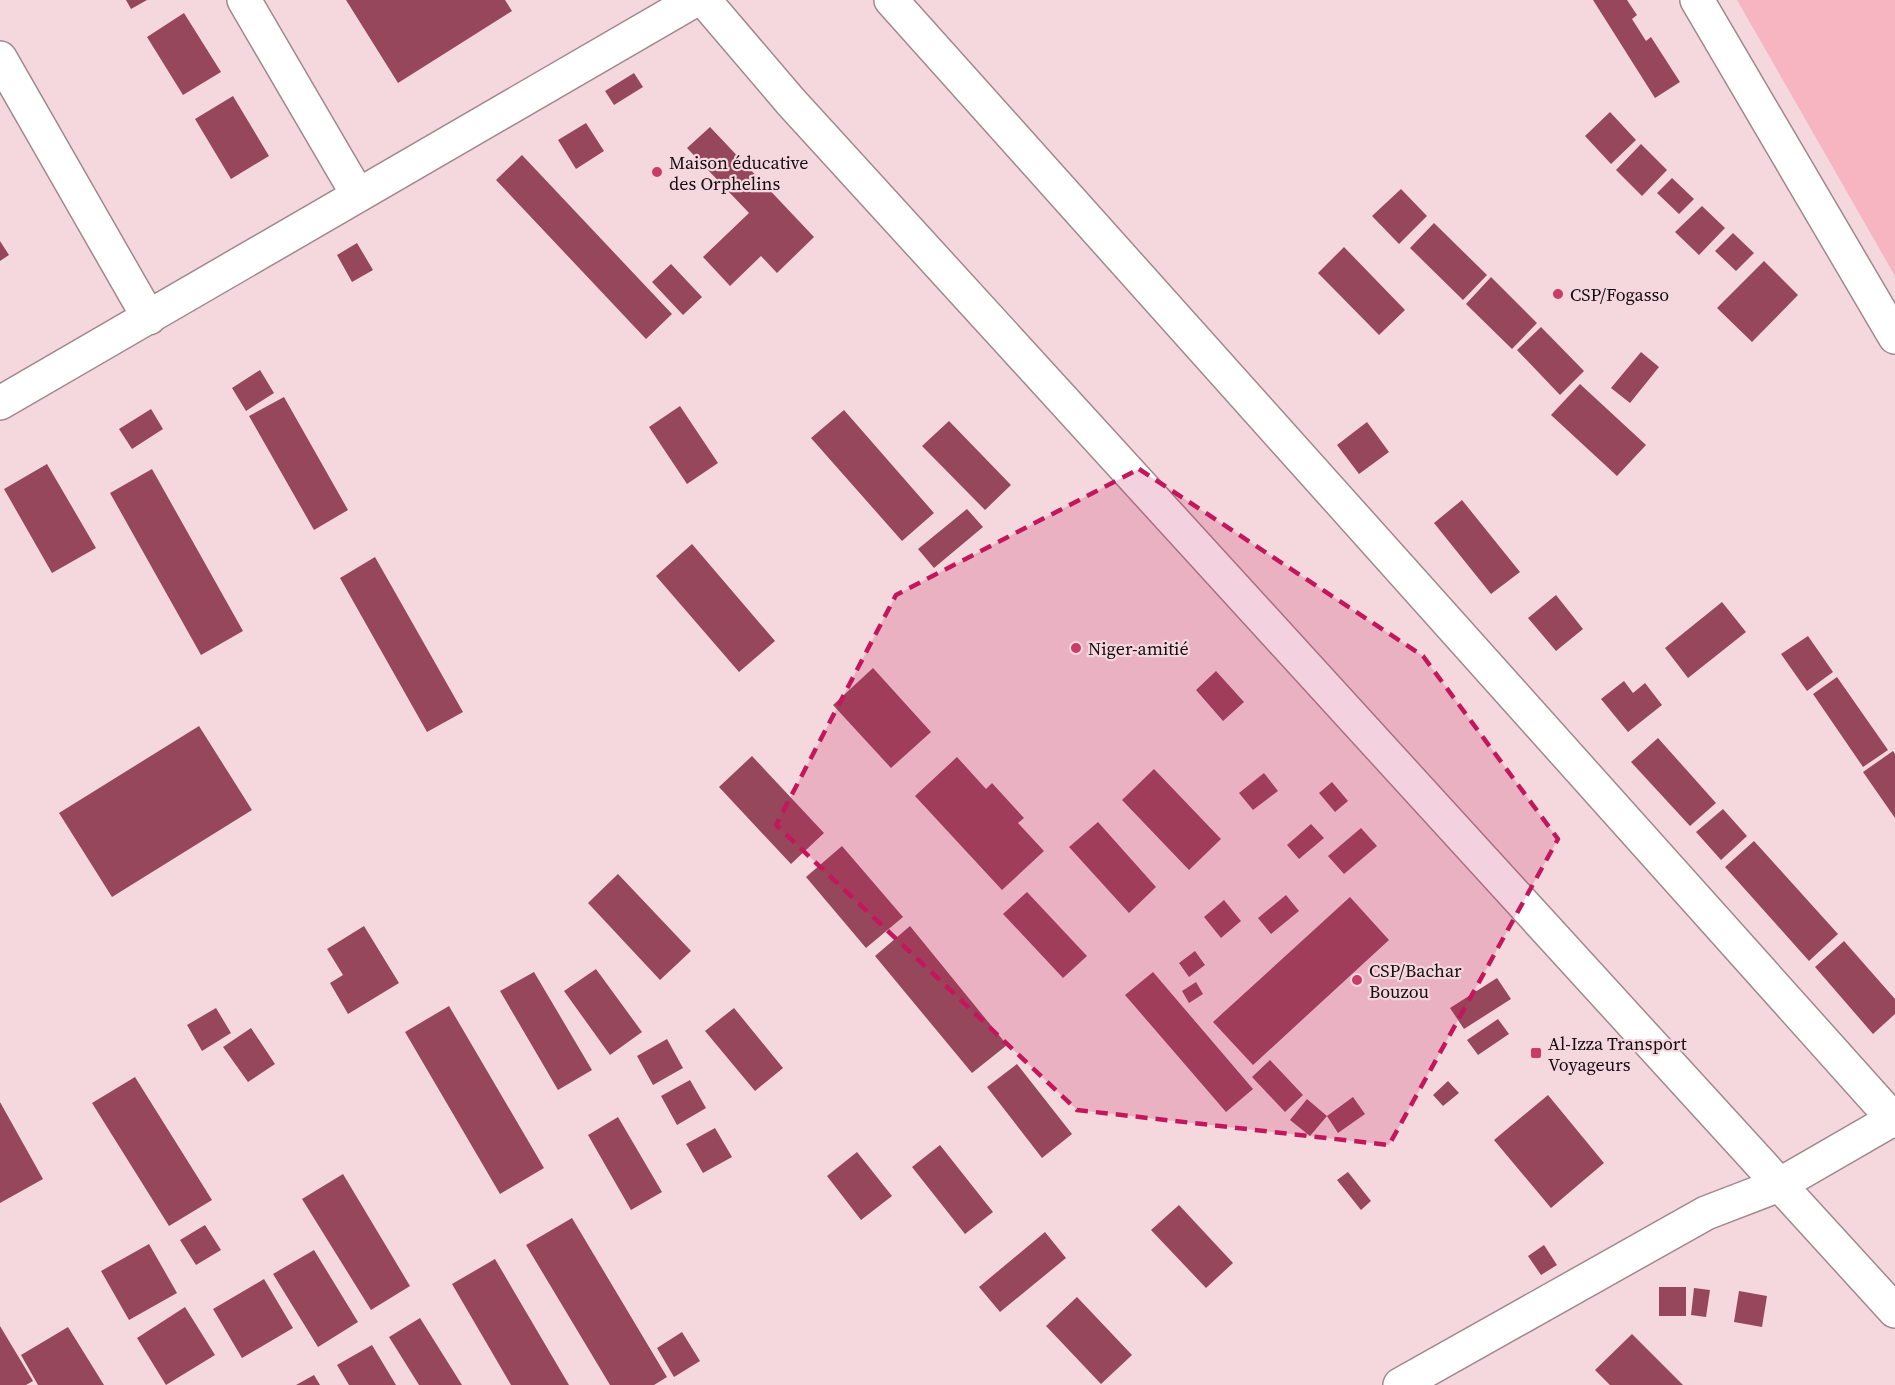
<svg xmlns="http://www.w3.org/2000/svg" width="1895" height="1385" viewBox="0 0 1895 1385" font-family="'Source Serif 4',serif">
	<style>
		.green { fill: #f6b5c1 }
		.building { fill: #97475b }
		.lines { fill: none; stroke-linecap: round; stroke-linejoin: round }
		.minor-casing { stroke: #a2888d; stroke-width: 36 }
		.tertiary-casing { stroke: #a2888d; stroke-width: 36 }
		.minor { stroke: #fff; stroke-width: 33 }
		.tertiary { stroke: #fff; stroke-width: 33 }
		.marked { fill: #c2185b; fill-opacity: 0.2; stroke: #c2185b; stroke-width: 4.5; stroke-dasharray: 12 8; stroke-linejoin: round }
		.poi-dot { fill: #ca3c68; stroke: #f4d8dd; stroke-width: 2 }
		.labels { text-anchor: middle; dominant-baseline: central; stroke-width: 4.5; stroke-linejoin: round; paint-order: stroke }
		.poi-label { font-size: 18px; fill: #160d0f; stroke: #f4d8dd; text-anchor: start }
	</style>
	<rect width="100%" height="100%" fill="#f4d8dd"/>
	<!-- green -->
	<path class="green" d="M 1737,0 L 1895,0 L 1895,276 Z"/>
	<!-- building -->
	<path class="building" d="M 126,0 L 147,0 L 131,9 Z
		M 346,0 L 505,0 L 512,11 L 398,83 Z
		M 1593,0 L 1627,0 L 1637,15 L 1632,19 L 1646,41 L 1651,37 L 1680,82 L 1655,98 Z
		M 184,13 L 221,72 L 183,95 L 147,37 Z
		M 634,73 L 643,87 L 614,105 L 605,91 Z
		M 233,96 L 269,156 L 231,179 L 195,119 Z
		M 1610,112 L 1636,140 L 1611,164 L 1585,136 Z
		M 586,123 L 604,151 L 576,169 L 558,140 Z
		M 710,127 L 814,237 L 777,273 L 761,256 L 730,286 L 703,257 L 749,213 L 687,148 Z
		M 1641,144 L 1667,170 L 1642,196 L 1616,170 Z
		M 522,155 L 672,314 L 646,339 L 496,180 Z
		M 1672,178 L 1694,199 L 1679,214 L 1657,193 Z
		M 1401,189 L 1427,216 L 1399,244 L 1372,216 Z
		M 1702,206 L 1725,228 L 1699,255 L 1675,232 Z
		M 1434,223 L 1487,275 L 1463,300 L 1410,248 Z
		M 1733,233 L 1754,253 L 1736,271 L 1715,251 Z
		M 0,241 L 9,255 L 0,261 Z
		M 357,243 L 373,270 L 352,282 L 337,255 Z
		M 1344,247 L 1405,310 L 1379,335 L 1318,273 Z
		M 1764,261 L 1798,295 L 1752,342 L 1717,308 Z
		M 671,264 L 702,297 L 683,315 L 652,282 Z
		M 1491,277 L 1537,323 L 1512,349 L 1466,304 Z
		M 1541,327 L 1584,371 L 1560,395 L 1517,350 Z
		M 1641,352 L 1659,367 L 1630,403 L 1611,388 Z
		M 260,370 L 274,393 L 246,411 L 232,388 Z
		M 1580,384 L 1646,445 L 1617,476 L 1551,415 Z
		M 284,397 L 348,510 L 314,530 L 249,416 Z
		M 680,406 L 718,463 L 687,484 L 649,427 Z
		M 151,409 L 163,429 L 132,449 L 119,429 Z
		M 844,410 L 934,513 L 902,541 L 811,438 Z
		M 949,421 L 1011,485 L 985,510 L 922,446 Z
		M 1367,422 L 1389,452 L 1359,474 L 1337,445 Z
		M 47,464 L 96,548 L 52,573 L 4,489 Z
		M 152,469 L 243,631 L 201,655 L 110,493 Z
		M 1462,500 L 1520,572 L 1491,594 L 1434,523 Z
		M 967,509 L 983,527 L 934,568 L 918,549 Z
		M 692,544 L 775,641 L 739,672 L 656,576 Z
		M 375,557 L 463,712 L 427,732 L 340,578 Z
		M 1556,595 L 1583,629 L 1556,651 L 1528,618 Z
		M 1722,602 L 1746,632 L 1688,678 L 1665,648 Z
		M 1808,636 L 1833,672 L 1807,691 L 1781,654 Z
		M 873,668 L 931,732 L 891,768 L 833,705 Z
		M 1216,671 L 1244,702 L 1223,721 L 1196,690 Z
		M 1837,677 L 1888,750 L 1863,767 L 1813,694 Z
		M 1624,681 L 1633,693 L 1645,683 L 1662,705 L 1628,732 L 1601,699 Z
		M 199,726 L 252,810 L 112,897 L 59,813 Z
		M 1658,738 L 1716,803 L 1690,826 L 1631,762 Z
		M 1893,751 L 1895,754 L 1895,818 L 1863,772 Z
		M 752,756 L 824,833 L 791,864 L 719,787 Z
		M 957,757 L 986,789 L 992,783 L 1024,818 L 1018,823 L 1044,851 L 1002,890 L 915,796 Z
		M 1154,769 L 1221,839 L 1189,870 L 1122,800 Z
		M 1264,773 L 1278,791 L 1253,810 L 1239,793 Z
		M 1332,782 L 1348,801 L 1335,812 L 1319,793 Z
		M 1723,809 L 1747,836 L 1721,860 L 1696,832 Z
		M 1098,822 L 1156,887 L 1129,913 L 1069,847 Z
		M 1311,824 L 1324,838 L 1299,859 L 1287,845 Z
		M 1361,828 L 1377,846 L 1344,874 L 1328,856 Z
		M 1754,841 L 1838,934 L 1809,961 L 1725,867 Z
		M 842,846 L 903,917 L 866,948 L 806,877 Z
		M 618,874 L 691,951 L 660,980 L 588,903 Z
		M 1027,892 L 1087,956 L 1063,978 L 1003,914 Z
		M 1286,895 L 1299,911 L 1271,934 L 1258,918 Z
		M 1350,897 L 1389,940 L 1253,1065 L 1213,1022 Z
		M 1224,900 L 1241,921 L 1221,938 L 1204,917 Z
		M 364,926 L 399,983 L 348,1014 L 330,983 L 343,975 L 327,949 Z
		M 910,926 L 1007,1045 L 972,1073 L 875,956 Z
		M 1844,941 L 1895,999 L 1895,1014 L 1873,1034 L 1815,967 Z
		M 1195,951 L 1205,965 L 1189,977 L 1179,963 Z
		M 596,969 L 642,1032 L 610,1055 L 564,991 Z
		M 534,972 L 592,1070 L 558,1090 L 500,991 Z
		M 1153,972 L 1253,1089 L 1226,1112 L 1125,995 Z
		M 1497,978 L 1511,999 L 1464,1029 L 1450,1008 Z
		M 1196,982 L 1203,994 L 1189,1003 L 1182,991 Z
		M 449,1006 L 544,1168 L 500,1194 L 405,1032 Z
		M 216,1008 L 231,1033 L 202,1051 L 187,1025 Z
		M 734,1008 L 783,1068 L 755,1091 L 705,1031 Z
		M 1498,1019 L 1509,1034 L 1478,1055 L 1467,1040 Z
		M 251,1028 L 275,1064 L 248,1082 L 223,1047 Z
		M 667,1039 L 683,1068 L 653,1085 L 637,1056 Z
		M 1270,1060 L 1303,1095 L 1285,1112 L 1252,1077 Z
		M 1017,1064 L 1072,1134 L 1042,1158 L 987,1087 Z
		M 135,1077 L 212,1200 L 169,1226 L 92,1103 Z
		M 690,1080 L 706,1108 L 677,1125 L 661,1096 Z
		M 1448,1081 L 1459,1093 L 1443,1106 L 1433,1095 Z
		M 1548,1095 L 1604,1163 L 1551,1208 L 1494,1140 Z
		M 1353,1097 L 1365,1114 L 1338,1133 L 1327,1116 Z
		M 1307,1099 L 1327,1116 L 1310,1136 L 1290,1120 Z
		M 0,1102 L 43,1179 L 0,1203 Z
		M 618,1117 L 662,1192 L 631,1210 L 588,1135 Z
		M 715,1128 L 732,1157 L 703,1173 L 686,1144 Z
		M 940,1145 L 993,1212 L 965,1234 L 912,1167 Z
		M 857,1152 L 892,1196 L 861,1220 L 827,1176 Z
		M 1348,1172 L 1371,1201 L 1361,1210 L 1337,1180 Z
		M 343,1174 L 410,1286 L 371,1310 L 302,1199 Z
		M 1179,1205 L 1233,1263 L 1206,1288 L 1151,1230 Z
		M 572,1218 L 667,1377 L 654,1385 L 610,1385 L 526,1245 Z
		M 205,1225 L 221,1250 L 196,1265 L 180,1240 Z
		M 1045,1232 L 1066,1258 L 1000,1312 L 979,1287 Z
		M 149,1244 L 177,1293 L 129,1320 L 101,1271 Z
		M 1544,1245 L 1557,1265 L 1541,1275 L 1528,1256 Z
		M 314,1250 L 358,1322 L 318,1347 L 273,1274 Z
		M 495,1259 L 569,1385 L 511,1385 L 452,1284 Z
		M 264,1279 L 293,1328 L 242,1358 L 213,1309 Z
		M 1659,1287 L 1686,1287 L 1686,1316 L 1659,1316 Z
		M 1694,1288 L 1710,1290 L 1706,1317 L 1691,1315 Z
		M 1739,1291 L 1767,1296 L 1762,1327 L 1734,1322 Z
		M 1077,1297 L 1132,1355 L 1101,1384 L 1046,1326 Z
		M 185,1307 L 215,1355 L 166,1385 L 137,1338 Z
		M 420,1318 L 462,1385 L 419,1385 L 389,1337 Z
		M 0,1326 L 33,1381 L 26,1385 L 0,1385 Z
		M 68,1327 L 104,1385 L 38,1385 L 21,1355 Z
		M 682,1332 L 700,1361 L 674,1377 L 657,1348 Z
		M 1632,1334 L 1683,1385 L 1610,1385 L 1595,1370 Z
		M 372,1345 L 396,1385 L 349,1385 L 337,1365 Z
		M 314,1375 L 320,1385 L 296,1385 Z"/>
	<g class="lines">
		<defs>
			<path id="minor" d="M 244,0 L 358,195
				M 1697,0 L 1895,337
				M 0,58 L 149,318
				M 0,403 L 695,0
				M 1400,1385 L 1706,1213 L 1779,1185 L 1895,1118"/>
			<path id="tertiary" d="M 704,0 L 791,102 L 1895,1311
				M 891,0 L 1895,1121"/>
		</defs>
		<!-- minor casing -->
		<use href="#minor" class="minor-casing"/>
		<!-- tertiary casing -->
		<use href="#tertiary" class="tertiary-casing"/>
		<!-- minor -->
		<use href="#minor" class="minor"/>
		<!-- tertiary -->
		<use href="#tertiary" class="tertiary"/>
	</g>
	<!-- marked area -->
	<path class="marked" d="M 1139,469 L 1423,656 L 1558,839 L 1389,1145 L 1077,1110 L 776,825 L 896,595 Z"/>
	<!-- markers -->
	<g class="poi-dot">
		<circle cx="657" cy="172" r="6"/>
		<circle cx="1558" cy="294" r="6"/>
		<circle cx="1076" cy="648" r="6"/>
		<circle cx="1357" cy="980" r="6"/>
		<rect x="1530" y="1047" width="12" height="12" rx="3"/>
	</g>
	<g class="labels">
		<!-- poi labels -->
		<g class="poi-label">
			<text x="669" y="162">Maison éducative<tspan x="669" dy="21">des Orphelins</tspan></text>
			<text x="1570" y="294">CSP/Fogasso</text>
			<text x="1088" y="648">Niger-amitié</text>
			<text x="1369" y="970">CSP/Bachar<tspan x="1369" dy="21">Bouzou</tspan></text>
			<text x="1548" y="1043">Al-Izza Transport<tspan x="1548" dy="21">Voyageurs</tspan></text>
		</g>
	</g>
</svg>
